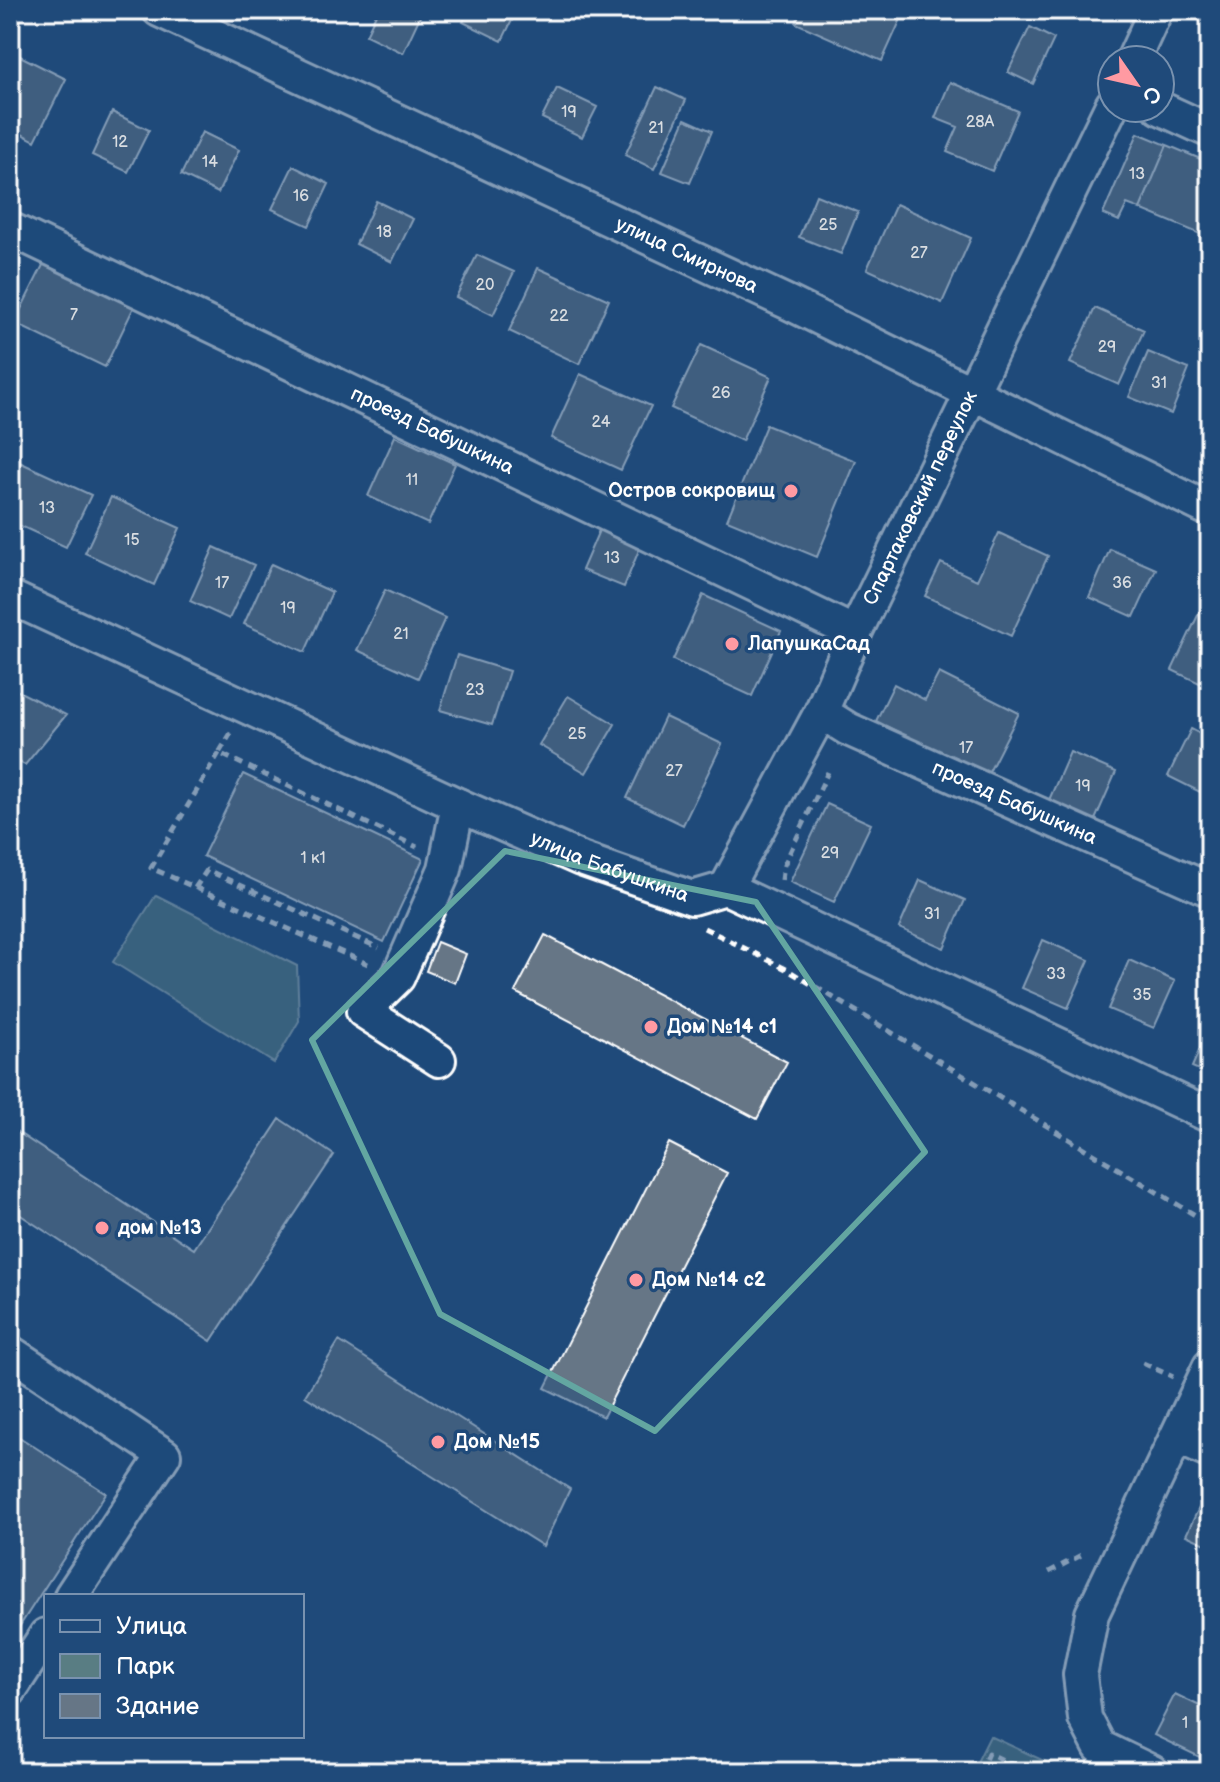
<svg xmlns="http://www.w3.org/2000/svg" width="1220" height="1782" viewBox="0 0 1220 1782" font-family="'Balsamiq Sans',sans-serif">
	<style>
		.green { fill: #597d83; stroke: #acbec1; stroke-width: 2 }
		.building { fill: #667686; stroke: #fff; stroke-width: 2 }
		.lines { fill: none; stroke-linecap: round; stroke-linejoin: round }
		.minor-casing { stroke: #fff; stroke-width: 38 }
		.path { stroke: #fff; stroke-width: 5; stroke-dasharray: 8 6; stroke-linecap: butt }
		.minor { stroke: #1f4a7a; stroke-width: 32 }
		.marked { fill: none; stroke: #63a6a1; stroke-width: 6; stroke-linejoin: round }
		.poi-dot { fill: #ff9aa2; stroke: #1f4a7a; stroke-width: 3 }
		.labels { text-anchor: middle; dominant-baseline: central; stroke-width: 7; stroke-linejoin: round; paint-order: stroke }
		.number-label { font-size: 16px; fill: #d9dde1 }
		.street-label { font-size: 20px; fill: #fff; stroke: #1f4a7a }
		.poi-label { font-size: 20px; font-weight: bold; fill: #fff; stroke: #1f4a7a; text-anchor: start }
	</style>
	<rect width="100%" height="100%" fill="#1f4a7a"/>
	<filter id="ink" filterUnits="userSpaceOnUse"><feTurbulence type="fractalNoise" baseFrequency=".0125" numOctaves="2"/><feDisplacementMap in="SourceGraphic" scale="16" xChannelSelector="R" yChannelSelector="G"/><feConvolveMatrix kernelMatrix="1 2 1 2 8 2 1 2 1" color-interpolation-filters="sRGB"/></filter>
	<g filter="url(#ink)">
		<!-- green -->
		<path class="green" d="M 156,895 L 297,966 L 299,1021 L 274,1063 L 113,962 Z
			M 990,1736 L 1068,1772 L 972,1772 Z"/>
		<!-- building -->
		<path class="building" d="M 378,10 L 423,10 L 403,53 L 366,35 Z
			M 469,10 L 517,10 L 502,41 L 463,22 Z
			M 801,10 L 905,10 L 882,61 L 796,23 Z
			M 1030,27 L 1054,39 L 1033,84 L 1008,72 Z
			M 10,51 L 66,79 L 35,141 L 10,128 Z
			M 950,82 L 1018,111 L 992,171 L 947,152 L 958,127 L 935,118 Z
			M 657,87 L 686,100 L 654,169 L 625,155 Z
			M 557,88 L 597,107 L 582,137 L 542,118 Z
			M 112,112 L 149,130 L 128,172 L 92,155 Z
			M 685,119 L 712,131 L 690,183 L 662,172 Z
			M 202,132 L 239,150 L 218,193 L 181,175 Z
			M 1138,133 L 1167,145 L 1140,209 L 1127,204 L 1119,221 L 1103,214 Z
			M 1167,145 L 1210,163 L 1210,238 L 1140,209 Z
			M 293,166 L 329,184 L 309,226 L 272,209 Z
			M 816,195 L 858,212 L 841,254 L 799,237 Z
			M 376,201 L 413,219 L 392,262 L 356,244 Z
			M 896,204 L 971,238 L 942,303 L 867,269 Z
			M 477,255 L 514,272 L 493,315 L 456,297 Z
			M 44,263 L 134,307 L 105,367 L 14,323 Z
			M 538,268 L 609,300 L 579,364 L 509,331 Z
			M 1095,308 L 1144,330 L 1119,385 L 1070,363 Z
			M 701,345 L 771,377 L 742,441 L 671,408 Z
			M 1148,352 L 1189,369 L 1171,414 L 1129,397 Z
			M 580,374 L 651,406 L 621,470 L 551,438 Z
			M 766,425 L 856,461 L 817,557 L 727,520 Z
			M 395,436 L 455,464 L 428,524 L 368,496 Z
			M 17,461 L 91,495 L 66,547 L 10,521 L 10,476 Z
			M 111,497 L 180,528 L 154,585 L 85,553 Z
			M 600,528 L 641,545 L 624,587 L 582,570 Z
			M 999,533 L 1048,556 L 1011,636 L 925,596 L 941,563 L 977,580 Z
			M 214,547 L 254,565 L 229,619 L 190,601 Z
			M 1110,549 L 1156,569 L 1134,617 L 1089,597 Z
			M 271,564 L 332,592 L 305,652 L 244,624 Z
			M 385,590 L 445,618 L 418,678 L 357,650 Z
			M 1209,592 L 1210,593 L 1210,688 L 1172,670 Z
			M 703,595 L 781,631 L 752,696 L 673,660 Z
			M 457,655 L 509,671 L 492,725 L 440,710 Z
			M 939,673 L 1019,713 L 987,776 L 876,721 L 894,684 L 925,700 Z
			M 10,687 L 66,715 L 25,765 L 10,758 Z
			M 568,696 L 615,724 L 586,773 L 539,745 Z
			M 665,717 L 722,744 L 683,825 L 627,798 Z
			M 1191,729 L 1210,739 L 1210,797 L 1168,776 Z
			M 1070,752 L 1116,772 L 1095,820 L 1049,800 Z
			M 243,774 L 423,859 L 384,942 L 203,856 Z
			M 827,804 L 871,824 L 834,902 L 790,882 Z
			M 920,880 L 965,900 L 944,948 L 899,928 Z
			M 545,935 L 787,1062 L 757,1119 L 515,992 Z
			M 1043,940 L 1089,960 L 1068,1008 L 1022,988 Z
			M 437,942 L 466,954 L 455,983 L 426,971 Z
			M 1129,960 L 1175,981 L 1154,1028 L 1108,1009 Z
			M 1210,1026 L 1210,1075 L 1192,1067 Z
			M 280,1119 L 334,1155 L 211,1341 L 10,1208 L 10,1136 L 14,1130 L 194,1249 Z
			M 669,1143 L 727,1173 L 603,1417 L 545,1388 Z
			M 339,1341 L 570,1489 L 543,1546 L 305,1396 Z
			M 10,1431 L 106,1493 L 10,1641 L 10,1522 L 15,1515 L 10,1512 Z
			M 1209,1487 L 1210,1488 L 1210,1546 L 1186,1535 Z
			M 1175,1694 L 1210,1711 L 1210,1762 L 1154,1735 Z"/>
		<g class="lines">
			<defs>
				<g id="minor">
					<path id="s1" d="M 159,10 L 789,303 L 1210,510"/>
					<path d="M 1133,60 L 1156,10"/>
					<path d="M 1160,108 L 1210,131"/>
					<path id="s2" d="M 10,229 L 855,633"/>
					<path id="s3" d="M 10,597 L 458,805 L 581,859 L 692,898 L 726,888 L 1210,1116"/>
					<path id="s4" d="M 821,712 L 848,729 L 1210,890"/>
					<path id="s5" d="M 726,888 L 821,712 L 855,633 L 1112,105"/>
					<path d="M 439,1060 L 363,1011 L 398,977 L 445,869 L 458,805"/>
					<path d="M 10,1352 L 164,1455 L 71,1596"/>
					<path d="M 1177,1437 L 1210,1452"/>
					<path d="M 10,1690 L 46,1635"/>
					<path d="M 1152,1772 L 1100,1747 L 1085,1718 L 1080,1675 L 1092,1614 L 1210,1366"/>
				</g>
			</defs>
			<!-- minor casing -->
			<use href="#minor" class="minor-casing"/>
			<!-- path -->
			<path class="path" d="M 231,733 L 219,753 L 417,847
				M 219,753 L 151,868 L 368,964
				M 782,880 L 784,865 L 828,772
				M 195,888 L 207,870 L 379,948
				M 704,928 L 786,969 L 1210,1224
				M 1143,1363 L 1173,1377
				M 1049,1572 L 1085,1553
				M 980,1772 L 988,1753 L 1029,1772"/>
			<!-- minor -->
			<use href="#minor" class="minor"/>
		</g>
	</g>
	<!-- marked area -->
	<path d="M0 0H1220V1782H0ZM 505,851 L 756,902 L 925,1152 L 655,1431 L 440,1314 L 312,1040 Z" fill="#1f4a7a" fill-opacity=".55" fill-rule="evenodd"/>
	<path class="marked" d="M 505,851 L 756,902 L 925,1152 L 655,1431 L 440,1314 L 312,1040 Z"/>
	<!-- markers -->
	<g class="poi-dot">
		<circle cx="791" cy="491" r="8"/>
		<circle cx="732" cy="644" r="8"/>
		<circle cx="651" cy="1027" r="8"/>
		<circle cx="102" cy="1228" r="8"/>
		<circle cx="636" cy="1280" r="8"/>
		<circle cx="438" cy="1442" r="8"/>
	</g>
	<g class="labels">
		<!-- number labels -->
		<g class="number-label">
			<text x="569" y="112">19</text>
			<text x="980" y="122">28А</text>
			<text x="656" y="128">21</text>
			<text x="120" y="142">12</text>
			<text x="210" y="162">14</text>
			<text x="1137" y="174">13</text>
			<text x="301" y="196">16</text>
			<text x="828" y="225">25</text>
			<text x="384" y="232">18</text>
			<text x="919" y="253">27</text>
			<text x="485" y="285">20</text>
			<text x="74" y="315">7</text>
			<text x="559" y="316">22</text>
			<text x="1107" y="347">29</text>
			<text x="1159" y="383">31</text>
			<text x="721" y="393">26</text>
			<text x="601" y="422">24</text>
			<text x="412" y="480">11</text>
			<text x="47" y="508">13</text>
			<text x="132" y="540">15</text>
			<text x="612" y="558">13</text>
			<text x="222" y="583">17</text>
			<text x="1122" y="583">36</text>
			<text x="288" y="608">19</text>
			<text x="401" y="634">21</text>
			<text x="475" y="690">23</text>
			<text x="577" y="734">25</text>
			<text x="966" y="748">17</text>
			<text x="674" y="771">27</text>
			<text x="1083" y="786">19</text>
			<text x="830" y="853">29</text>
			<text x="313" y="858">1 к1</text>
			<text x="932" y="914">31</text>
			<text x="1056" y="974">33</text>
			<text x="1142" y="995">35</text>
			<text x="1185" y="1723">1</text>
		</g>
		<!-- street labels -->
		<g class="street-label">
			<text stroke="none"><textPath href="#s1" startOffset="582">улица Смирнова</textPath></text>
			<text stroke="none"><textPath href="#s2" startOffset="468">проезд Бабушкина</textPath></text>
			<text stroke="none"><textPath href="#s5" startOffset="436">Спартаковский переулок</textPath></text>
			<text stroke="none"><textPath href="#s4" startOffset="214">проезд Бабушкина</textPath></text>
			<text stroke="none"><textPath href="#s3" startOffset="658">улица Бабушкина</textPath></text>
		</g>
		<!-- poi labels -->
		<g class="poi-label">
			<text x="775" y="491" text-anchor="end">Остров сокровищ</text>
			<text x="748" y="644">ЛапушкаСад</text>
			<text x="667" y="1027">Дом №14 с1</text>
			<text x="118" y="1228">дом №13</text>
			<text x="652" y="1280">Дом №14 с2</text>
			<text x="454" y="1442">Дом №15</text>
		</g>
	</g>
	<!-- margin -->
	<rect width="1220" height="1782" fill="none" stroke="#1f4a7a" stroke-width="40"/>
	<rect x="20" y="20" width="1180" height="1742" fill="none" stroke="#fff" stroke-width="3" filter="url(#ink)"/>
	<!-- legend -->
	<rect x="44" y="1594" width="260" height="144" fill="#1f4a7a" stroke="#7992af" stroke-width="2"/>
	<rect x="60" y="1620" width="40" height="12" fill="#1f4a7a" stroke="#7992af" stroke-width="2"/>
	<text x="116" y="1634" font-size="24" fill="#ffffff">Улица</text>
	<rect x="60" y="1654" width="40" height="24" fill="#597d83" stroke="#7992af" stroke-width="2"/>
	<text x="116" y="1674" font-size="24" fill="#ffffff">Парк</text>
	<rect x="60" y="1694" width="40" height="24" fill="#667686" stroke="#7992af" stroke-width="2"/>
	<text x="116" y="1714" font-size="24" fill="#ffffff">Здание</text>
	<!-- north arrow -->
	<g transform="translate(1136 84) rotate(124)"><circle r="38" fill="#1f4a7a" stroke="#7992af" stroke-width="2"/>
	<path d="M0-6L14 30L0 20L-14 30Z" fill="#ff9aa2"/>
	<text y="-12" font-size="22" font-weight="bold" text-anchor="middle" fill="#ffffff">С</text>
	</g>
</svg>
